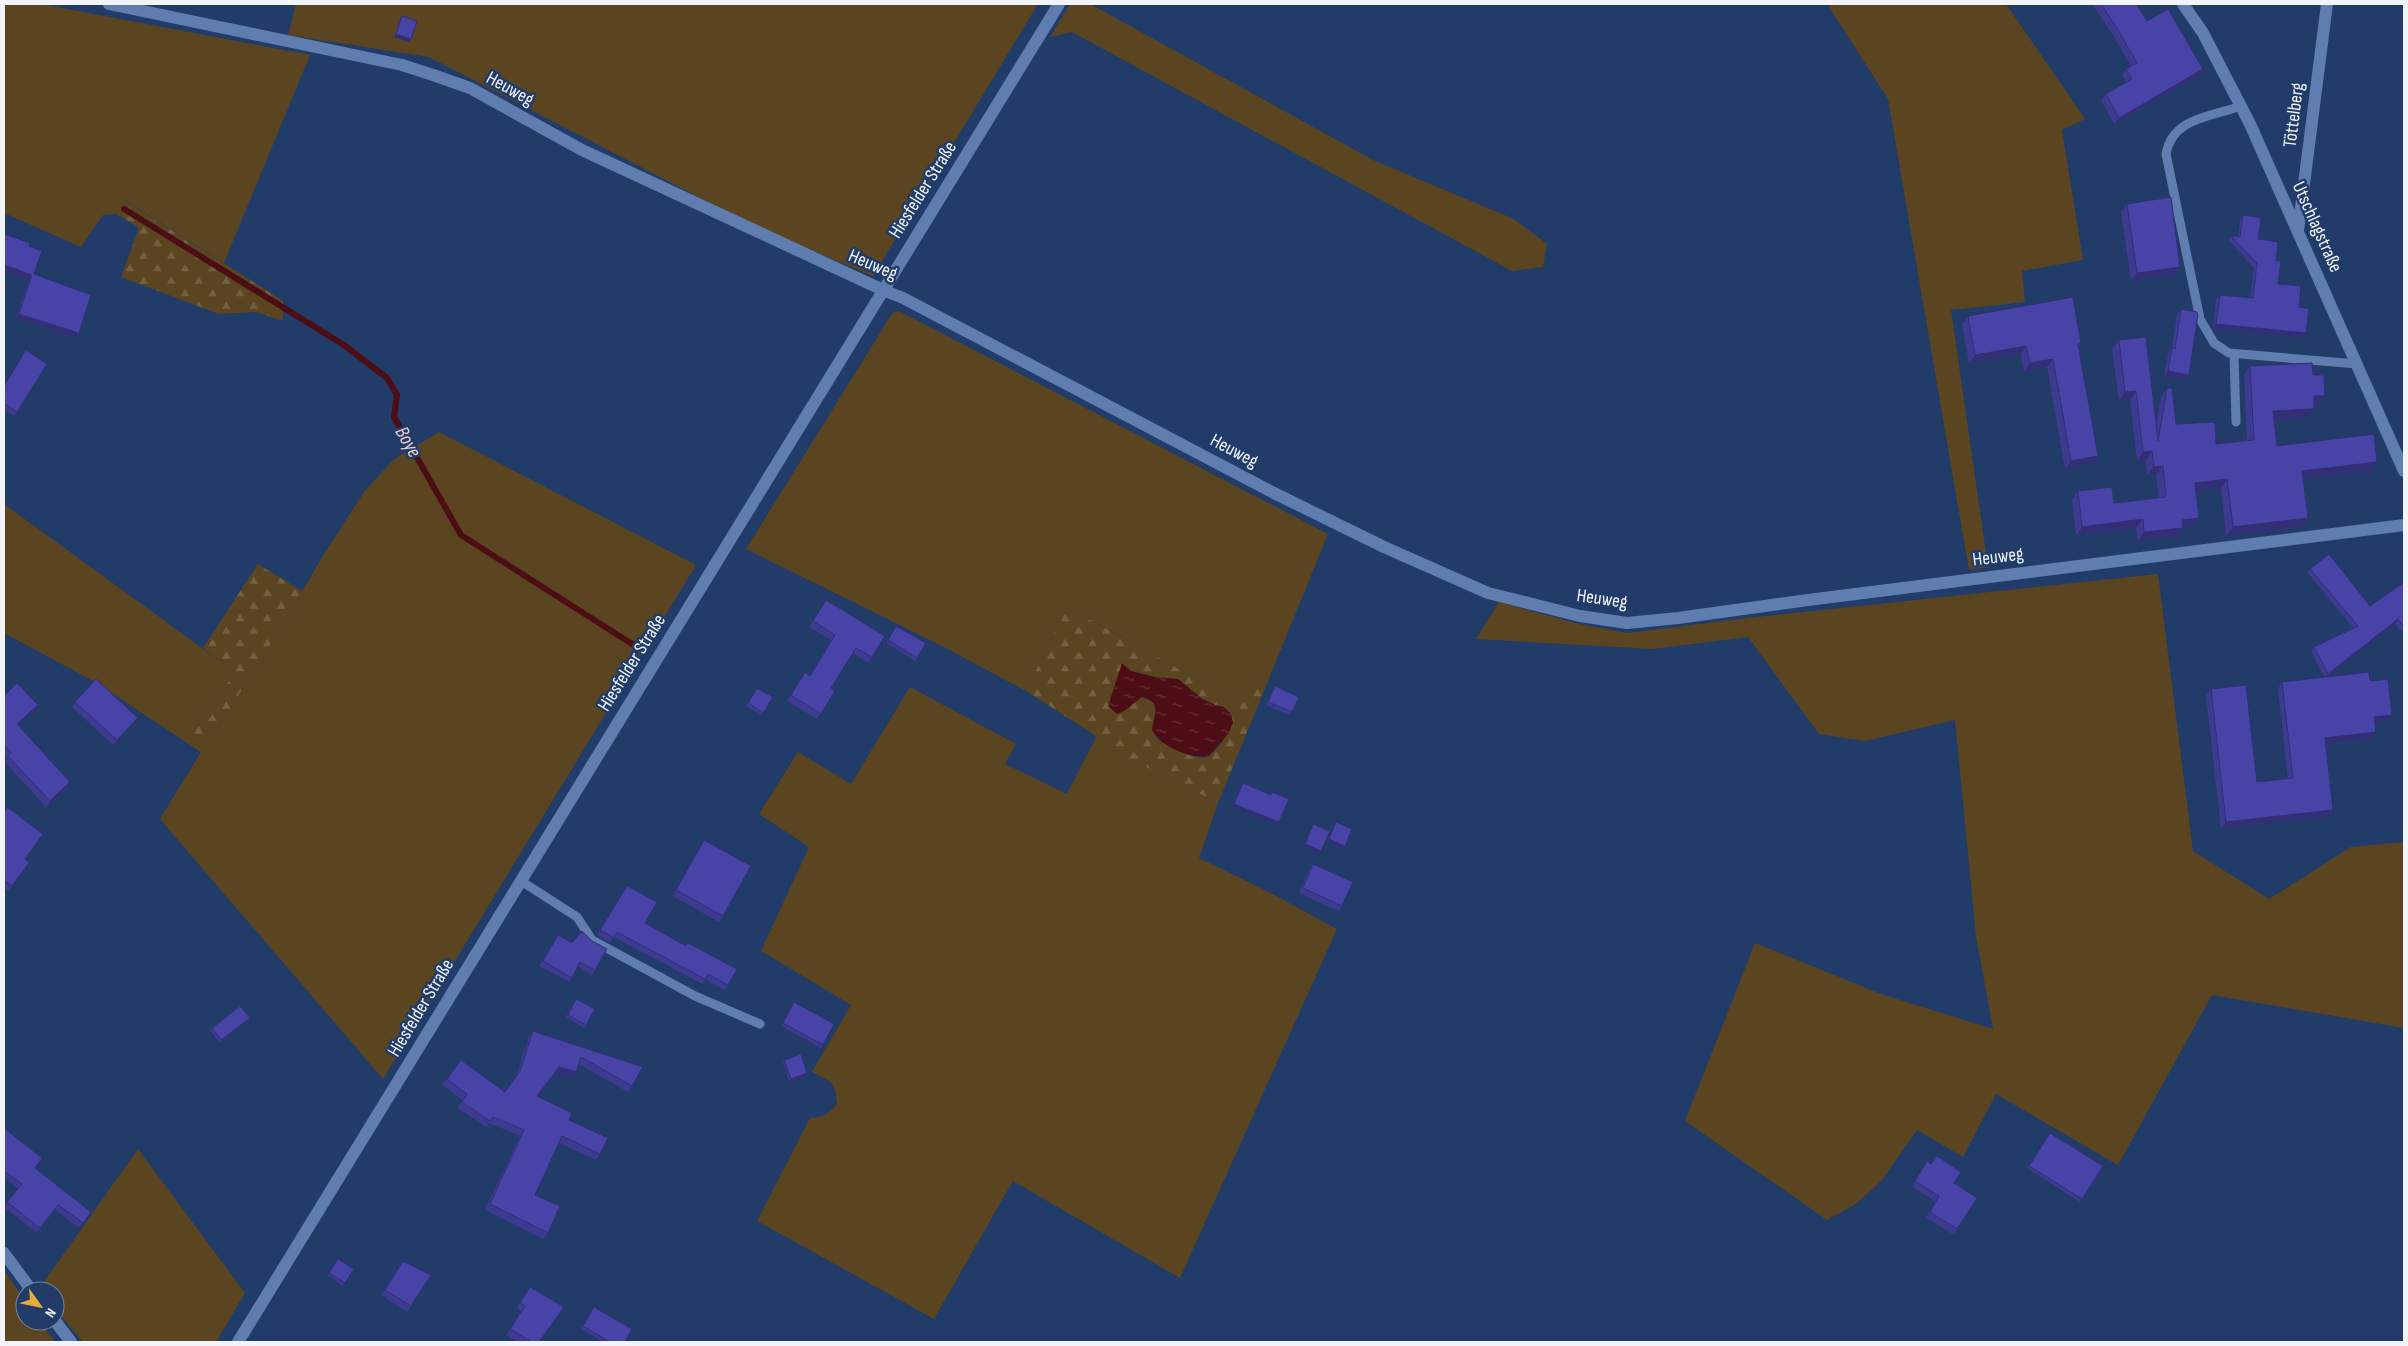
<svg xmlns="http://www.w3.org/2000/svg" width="2408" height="1346" viewBox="0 0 2408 1346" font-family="'Sofia Sans Condensed',sans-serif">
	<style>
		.green { fill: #5a4520 }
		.forest { fill: url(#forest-firs); fill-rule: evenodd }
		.water { fill: url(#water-ripples) }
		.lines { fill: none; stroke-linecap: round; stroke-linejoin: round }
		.stream { stroke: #4d0d14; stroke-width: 6 }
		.lane { stroke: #5f7daf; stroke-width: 9 }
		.street { stroke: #5f7daf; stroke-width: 12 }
		.wall { fill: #3e3a90 }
		.shaded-wall { fill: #322f75 }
		.building { fill: #4843a7; stroke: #322f75 }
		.labels { text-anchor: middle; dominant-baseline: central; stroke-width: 5; stroke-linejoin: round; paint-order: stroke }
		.street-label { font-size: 19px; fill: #f1f5fa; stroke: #213c69 }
		.water-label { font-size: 20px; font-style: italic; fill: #eecdcc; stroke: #213c69 }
	</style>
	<defs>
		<pattern id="forest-firs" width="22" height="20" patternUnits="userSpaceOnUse" patternTransform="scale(1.25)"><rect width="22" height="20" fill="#5a4520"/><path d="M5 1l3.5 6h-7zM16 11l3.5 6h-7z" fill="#726041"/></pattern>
		<pattern id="water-ripples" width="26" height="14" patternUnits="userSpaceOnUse" patternTransform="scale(1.25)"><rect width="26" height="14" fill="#4d0d14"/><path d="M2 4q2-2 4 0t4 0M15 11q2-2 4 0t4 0" fill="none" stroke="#673137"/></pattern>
	</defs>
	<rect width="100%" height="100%" fill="#213c69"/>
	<!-- green -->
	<path class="green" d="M 4,4 L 41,4 L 310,55 L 224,263 L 125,200 L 117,214 L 103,215 L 81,247 L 4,213 Z
		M 296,4 L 1038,4 L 873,276 L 756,227 L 429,57 L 288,35 Z
		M 1070,4 L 1095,4 L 1094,6 L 1373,160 L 1514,219 L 1547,244 L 1543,267 L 1512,271 L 1072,32 L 1050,37 Z
		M 1827,4 L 2006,4 L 2085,119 L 2062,130 L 2083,260 L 2022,271 L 2025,302 L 1951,310 L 1988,567 L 1969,570 L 1888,99 Z
		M 899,311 L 1328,534 L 1270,676 L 1233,699 L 1067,607 L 1026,691 L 942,646 L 746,549 L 893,312 Z
		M 439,432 L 696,565 L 383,1079 L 160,819 L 201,752 L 261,661 L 324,554 L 364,492 L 393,460 Z
		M 4,504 L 235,672 L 186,742 L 95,682 L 4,633 Z
		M 2158,574 L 2193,851 L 2269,899 L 2351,847 L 2404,842 L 2404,1028 L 2212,995 L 2118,1165 L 1996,1094 L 1963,1157 L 1917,1130 L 1882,1180 L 1856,1204 L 1827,1220 L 1685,1121 L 1755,943 L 1881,994 L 1993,1029 L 1976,936 L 1955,720 L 1865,741 L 1819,734 L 1748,637 L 1653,649 L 1476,639 L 1499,602 L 1579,624 L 1628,633 L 1747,618 Z
		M 910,687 L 1016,744 L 1005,764 L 1067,794 L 1094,741 L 1218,803 L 1199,858 L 1263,889 L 1337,929 L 1180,1278 L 1013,1181 L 934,1319 L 757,1221 L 810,1118 C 823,1118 829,1113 837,1104 C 835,1081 832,1082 812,1072 L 851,1005 L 761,951 L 809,847 L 759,814 L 798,752 L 851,784 Z
		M 138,1149 L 245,1293 L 216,1342 L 83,1342 L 55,1309 L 55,1291 L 40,1291 L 39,1289 Z
		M 4,1270 L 25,1300 L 25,1321 L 40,1321 L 55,1342 L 4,1342 Z"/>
	<!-- forest -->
	<path class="forest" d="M 124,200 L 283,301 L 283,321 L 256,312 L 219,314 L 121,277 L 139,228 L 117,214 Z
		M 258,564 L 302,591 L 261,661 L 201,752 L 186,742 L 235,672 L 203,648 Z
		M 1067,607 L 1233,699 L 1270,676 L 1218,803 L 1094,741 L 1096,736 L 1026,691 ZM 1131,671 L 1155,677 L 1178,679 L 1201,698 L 1215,705 L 1224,707 L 1223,741 C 1219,745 1214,753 1209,756 C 1197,763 1168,745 1157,739 L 1153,723 L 1156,717 L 1154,703 L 1142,697 L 1129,705 Z"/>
	<!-- water -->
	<path class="water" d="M 1122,663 L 1131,671 L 1155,677 L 1178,679 L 1201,698 L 1215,705 L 1224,707 L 1231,714 L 1233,722 L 1229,733 L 1209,756 C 1190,759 1161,747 1152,730 C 1154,714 1163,703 1142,697 C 1134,702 1126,712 1117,714 L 1108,706 Z"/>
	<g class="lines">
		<!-- stream -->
		<path class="stream" d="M 124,209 L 344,345 L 387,378 L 397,395 L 394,417 L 461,535 L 643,651"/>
		<!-- lane -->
		<path class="lane" d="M 2241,106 C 2210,117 2172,118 2166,154 L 2200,319 L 2214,343 L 2229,353 L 2357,364
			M 2234,354 L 2236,422
			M 521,881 L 577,917 L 592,940 L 695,996 L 760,1024"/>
		<!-- street -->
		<path class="street" d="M 109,4 L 402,65 L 433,75 L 470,88 L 582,150 L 883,290 L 903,298 L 1274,493 L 1384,547 L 1488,593 L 1580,616 L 1627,623 L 1678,618 L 1808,600 L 2404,525
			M 2183,4 L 2203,33 L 2250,124 L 2404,471
			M 2298,231 L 2327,4
			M 4,1253 L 32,1291
			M 55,1321 L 71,1342
			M 238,1342 L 1059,4"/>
	</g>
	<!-- wall -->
	<path class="wall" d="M 2092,4 L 2136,4 L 2147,21 L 2203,69 L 2199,76 L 2114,124 L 2101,100 L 2106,94 L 2126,82 L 2122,75 L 2126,69 L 2131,66 L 2113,35 Z
		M 402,16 L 409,42 L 394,37 L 400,19 Z
		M 2127,204 L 2180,267 L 2174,276 L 2131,281 L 2121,212 Z
		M 2243,215 L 2258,239 L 2276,261 L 2278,284 L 2299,307 L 2303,338 L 2213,329 L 2216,299 L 2220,295 L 2250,298 L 2254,268 L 2228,240 L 2231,236 L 2238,237 L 2240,220 Z
		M 4,234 L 29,246 L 34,274 L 75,338 L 16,318 L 29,280 L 4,272 Z
		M 2181,309 L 2189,375 L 2185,380 L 2164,377 L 2168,354 L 2172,348 L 2177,315 Z
		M 1968,316 L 2081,343 L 2079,347 L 2092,464 L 2065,469 L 2047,367 L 2024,372 L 2021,354 L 1969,363 L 1962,324 Z
		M 2119,340 L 2156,426 L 2161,397 L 2167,388 L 2176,424 L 2216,444 L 2247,440 L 2244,375 L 2250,366 L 2313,375 L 2319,405 L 2314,405 L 2308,418 L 2274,420 L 2277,446 L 2371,471 L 2303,479 L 2308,518 L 2301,527 L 2226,536 L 2221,488 L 2196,491 L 2199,518 L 2193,527 L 2183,528 L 2177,536 L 2138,541 L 2136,528 L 2076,536 L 2072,500 L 2078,491 L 2114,503 L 2159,498 L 2156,475 L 2147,475 L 2146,460 L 2137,461 L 2130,400 L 2119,401 L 2112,349 Z
		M 4,385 L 17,412 L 14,416 L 4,410 Z
		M 2310,569 L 2370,606 L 2404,582 L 2404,631 L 2402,632 L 2395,624 L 2326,677 L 2370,681 L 2392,715 L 2387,722 L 2375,723 L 2371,739 L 2325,745 L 2333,810 L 2328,817 L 2221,829 L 2206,696 L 2211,689 L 2257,782 L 2288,779 L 2278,689 L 2282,682 L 2324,677 L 2311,651 L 2314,647 L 2353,628 L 2308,573 Z
		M 826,600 L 872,657 L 868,663 L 853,653 L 831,688 L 835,691 L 817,719 L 787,701 L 805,672 L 810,676 L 831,640 L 809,627 Z
		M 896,626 L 926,643 L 915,661 L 886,643 Z
		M 1275,686 L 1292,712 L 1290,715 L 1266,705 Z
		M 757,688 L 773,697 L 762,715 L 746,706 Z
		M 4,696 L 34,711 L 18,725 L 66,788 L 46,807 L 4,761 L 7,758 L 4,755 Z
		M 75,702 L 134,723 L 113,745 L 72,707 Z
		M 1243,783 L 1271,795 L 1272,792 L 1279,822 L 1278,825 L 1232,807 Z
		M 4,812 L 25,859 L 29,863 L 8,891 L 4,888 Z
		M 704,840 L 723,916 L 719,922 L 673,896 L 700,846 Z
		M 1313,864 L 1342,906 L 1339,911 L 1299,893 L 1309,870 Z
		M 627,886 L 645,923 L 686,946 L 688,943 L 728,985 L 724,990 L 705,979 L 702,984 L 614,937 L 610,943 L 597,935 Z
		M 558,935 L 595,970 L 592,975 L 578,966 L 569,982 L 539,966 Z
		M 574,1002 L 586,1025 L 584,1028 L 566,1017 Z
		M 793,1005 L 823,1045 L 821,1048 L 781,1026 Z
		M 250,1018 L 248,1021 L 220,1043 L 210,1030 L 212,1028 Z
		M 533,1031 L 643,1067 L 628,1092 L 579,1064 L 576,1072 L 572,1078 L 555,1073 L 537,1096 L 569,1120 L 600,1154 L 596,1160 L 559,1143 L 535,1195 L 548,1233 L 543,1239 L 485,1210 L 520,1136 L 489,1123 L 486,1127 L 457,1108 L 463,1100 L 442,1085 L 461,1060 L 505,1092 L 516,1077 L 529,1037 Z
		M 784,1060 L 807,1073 L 805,1076 L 789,1081 L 783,1062 Z
		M 4,1128 L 35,1168 L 91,1212 L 79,1228 L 55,1210 L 37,1233 L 4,1207 L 18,1189 L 4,1178 Z
		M 2050,1133 L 2103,1166 L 2080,1202 L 2027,1168 Z
		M 1924,1167 L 1954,1183 L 1977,1198 L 1954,1235 L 1926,1217 L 1936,1202 L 1912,1186 Z
		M 338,1259 L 354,1269 L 343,1286 L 327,1275 Z
		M 403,1261 L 431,1275 L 407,1312 L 381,1295 Z
		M 527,1292 L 539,1342 L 518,1342 L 506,1335 L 521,1311 L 517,1308 Z
		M 594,1307 L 625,1342 L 604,1342 L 581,1329 Z"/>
	<!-- shaded-wall -->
	<path class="shaded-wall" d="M 396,34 L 411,39 L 409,42 L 394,37 Z
		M 2203,69 L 2199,76 L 2114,124 L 2119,118 Z
		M 4,265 L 32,275 L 29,280 L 4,272 Z
		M 2180,267 L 2174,276 L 2131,281 L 2137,273 Z
		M 19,314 L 79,333 L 75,338 L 16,318 Z
		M 2216,324 L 2306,333 L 2303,338 L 2213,329 Z
		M 2026,346 L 2021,354 L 1969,363 L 1975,355 Z
		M 2053,359 L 2047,367 L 2024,372 L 2030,363 Z
		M 2168,371 L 2189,375 L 2185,380 L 2164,377 Z
		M 2136,391 L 2130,400 L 2119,401 L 2125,392 Z
		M 2314,396 L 2325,396 L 2319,405 L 2307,405 Z
		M 2314,409 L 2308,418 L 2267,420 L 2273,411 Z
		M 2152,451 L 2146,460 L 2137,461 L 2143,452 Z
		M 2098,456 L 2092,464 L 2065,469 L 2071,461 Z
		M 2377,462 L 2371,471 L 2296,480 L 2302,471 Z
		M 2163,466 L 2156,475 L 2147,475 L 2154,467 Z
		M 2227,479 L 2221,488 L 2189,492 L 2195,483 Z
		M 2199,518 L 2193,527 L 2183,528 L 2177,536 L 2138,541 L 2144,532 L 2182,520 Z
		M 2308,518 L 2301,527 L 2226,536 L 2233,527 Z
		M 2143,519 L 2136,528 L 2076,536 L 2082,527 Z
		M 2398,619 L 2395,624 L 2325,678 L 2328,674 Z
		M 38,705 L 34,711 L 13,730 L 17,724 Z
		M 2392,715 L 2387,722 L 2369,724 L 2374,717 Z
		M 138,718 L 134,723 L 113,745 L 117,740 Z
		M 2376,732 L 2371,739 L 2320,745 L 2325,738 Z
		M 70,782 L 66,788 L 46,807 L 50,801 Z
		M 1234,804 L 1279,822 L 1278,825 L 1232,807 Z
		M 2333,810 L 2328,817 L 2221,829 L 2226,822 Z
		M 1329,839 L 1345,846 L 1343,848 L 1327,842 Z
		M 1305,844 L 1321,851 L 1319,854 L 1303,847 Z
		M 250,1018 L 248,1021 L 220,1043 L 221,1040 Z
		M 559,1067 L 576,1072 L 572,1078 L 555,1073 Z
		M 807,1073 L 805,1076 L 789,1081 L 791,1079 Z"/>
	<!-- building -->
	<path class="building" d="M 2101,4 L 2136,4 L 2147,21 L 2168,9 L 2203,69 L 2119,118 L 2106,94 L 2132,79 L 2126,69 L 2137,63 L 2117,28 Z
		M 402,16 L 417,21 L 411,39 L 396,34 Z
		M 2171,197 L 2180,267 L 2137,273 L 2127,204 Z
		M 2243,215 L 2261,218 L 2258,239 L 2278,242 L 2276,261 L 2281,261 L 2278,284 L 2301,286 L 2299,307 L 2309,309 L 2306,333 L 2216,324 L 2220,295 L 2253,298 L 2257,263 L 2231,236 L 2240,237 Z
		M 4,234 L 30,243 L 29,246 L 42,251 L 34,274 L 91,295 L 79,333 L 19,314 L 32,275 L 4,265 Z
		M 2073,297 L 2081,343 L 2078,344 L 2098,456 L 2071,461 L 2053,359 L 2030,363 L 2026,346 L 1975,355 L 1968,316 Z
		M 2181,309 L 2197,312 L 2198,315 L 2189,375 L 2168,371 L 2172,348 L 2175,349 Z
		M 2146,337 L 2158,441 L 2167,388 L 2172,388 L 2176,424 L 2215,422 L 2216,444 L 2254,440 L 2250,366 L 2312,363 L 2313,375 L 2324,375 L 2325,396 L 2314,396 L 2314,409 L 2273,411 L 2277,446 L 2374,434 L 2377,462 L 2302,471 L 2308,518 L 2233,527 L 2227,479 L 2195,483 L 2199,518 L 2182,520 L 2183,528 L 2144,532 L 2143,519 L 2082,527 L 2078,491 L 2112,487 L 2114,503 L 2166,497 L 2163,466 L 2154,467 L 2152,451 L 2143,452 L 2136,391 L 2125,392 L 2119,340 Z
		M 26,350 L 47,364 L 17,412 L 4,403 L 4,386 Z
		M 2329,554 L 2370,606 L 2404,582 L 2404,627 L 2398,619 L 2328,674 L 2314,647 L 2358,626 L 2310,569 Z
		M 826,600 L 885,636 L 872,657 L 856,648 L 831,688 L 835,691 L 821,714 L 791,695 L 805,672 L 810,676 L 835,635 L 813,621 Z
		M 896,626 L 926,643 L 917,658 L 888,640 Z
		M 2369,672 L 2370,681 L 2388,679 L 2392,715 L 2374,717 L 2376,732 L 2325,738 L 2333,810 L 2226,822 L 2211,689 L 2246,685 L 2257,782 L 2293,778 L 2282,682 Z
		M 96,679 L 138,718 L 117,740 L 75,702 Z
		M 17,683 L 38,705 L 17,724 L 70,782 L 50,801 L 8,756 L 11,753 L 4,745 L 4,696 Z
		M 1275,686 L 1299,697 L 1292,712 L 1268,702 Z
		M 757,688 L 773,697 L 763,713 L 748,703 Z
		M 1243,783 L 1271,795 L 1272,792 L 1289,799 L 1279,822 L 1234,804 Z
		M 7,807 L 43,834 L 25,859 L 29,863 L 12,886 L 4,880 L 4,812 Z
		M 1336,822 L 1352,829 L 1345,846 L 1329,839 Z
		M 1313,824 L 1330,831 L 1321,851 L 1305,844 Z
		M 704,840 L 751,866 L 723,916 L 676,890 Z
		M 1313,864 L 1353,882 L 1342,906 L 1303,888 Z
		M 627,886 L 657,902 L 645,923 L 686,946 L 688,943 L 737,969 L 728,985 L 708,974 L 705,979 L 617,932 L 614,938 L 600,930 Z
		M 582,931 L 592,941 L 607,949 L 595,970 L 580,962 L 572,978 L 543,961 L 558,935 L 572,943 Z
		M 576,999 L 595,1009 L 586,1025 L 568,1015 Z
		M 794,1002 L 834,1024 L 823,1045 L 783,1023 Z
		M 240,1006 L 250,1018 L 221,1040 L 212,1028 Z
		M 533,1031 L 643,1067 L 632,1086 L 581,1057 L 576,1072 L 559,1067 L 537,1096 L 572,1113 L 569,1120 L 608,1138 L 600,1154 L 562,1136 L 535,1195 L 560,1206 L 548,1233 L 490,1204 L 524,1130 L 493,1117 L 490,1121 L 462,1102 L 467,1094 L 447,1079 L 461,1060 L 505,1092 L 520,1071 Z
		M 801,1054 L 807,1073 L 791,1079 L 784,1060 Z
		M 4,1128 L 42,1158 L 35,1168 L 91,1212 L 83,1223 L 58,1205 L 40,1228 L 7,1202 L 22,1184 L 4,1171 Z
		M 2050,1133 L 2103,1166 L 2082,1199 L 2029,1166 Z
		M 1937,1156 L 1961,1172 L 1954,1183 L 1977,1198 L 1957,1229 L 1930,1212 L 1939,1196 L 1915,1181 L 1927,1161 L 1931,1164 Z
		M 338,1259 L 354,1269 L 345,1283 L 329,1273 Z
		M 403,1261 L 431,1275 L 411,1306 L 385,1290 Z
		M 530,1287 L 564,1307 L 539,1342 L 531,1342 L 510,1329 L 525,1306 L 520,1303 Z
		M 594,1307 L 632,1329 L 625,1342 L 610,1342 L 583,1326 Z"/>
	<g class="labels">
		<!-- street labels -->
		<g class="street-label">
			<text transform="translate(510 89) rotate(29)">Heuweg</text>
			<text transform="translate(2294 115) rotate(-83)">Töttelberg</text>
			<text transform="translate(923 190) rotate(-58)">Hiesfelder Straße</text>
			<text transform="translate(2317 227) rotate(66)">Utschlagstraße</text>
			<text transform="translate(873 265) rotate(23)">Heuweg</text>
			<text transform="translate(1234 451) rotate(28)">Heuweg</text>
			<text transform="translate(1998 557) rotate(-7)">Heuweg</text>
			<text transform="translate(1602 599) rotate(8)">Heuweg</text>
			<text transform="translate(632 663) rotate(-58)">Hiesfelder Straße</text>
			<text transform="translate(421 1008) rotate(-59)">Hiesfelder Straße</text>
		</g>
		<!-- water labels -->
		<g class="water-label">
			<text transform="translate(408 442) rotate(60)">Boye</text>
		</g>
	</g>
	<!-- border -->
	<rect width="2408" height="1346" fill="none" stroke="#f1f5fa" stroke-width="10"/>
	<!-- north arrow -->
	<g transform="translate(40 1306) rotate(123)"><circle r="24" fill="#213c69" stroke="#7486a3"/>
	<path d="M0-4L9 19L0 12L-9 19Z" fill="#e7ac37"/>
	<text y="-8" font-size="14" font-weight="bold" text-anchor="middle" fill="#f1f5fa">N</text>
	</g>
</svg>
